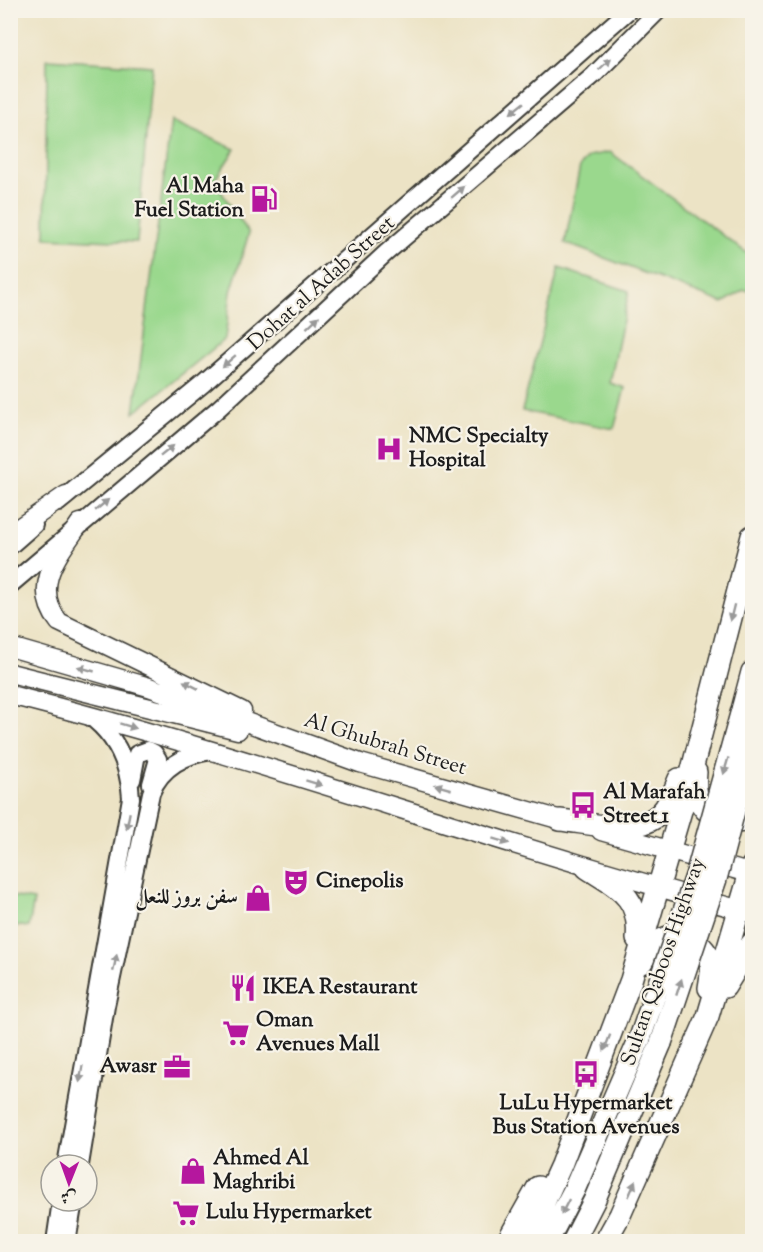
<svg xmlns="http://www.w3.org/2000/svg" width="763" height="1252" viewBox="0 0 763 1252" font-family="'Sorts Mill Goudy',Amiri,serif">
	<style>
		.green { fill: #9ad88d; stroke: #5b7a54; stroke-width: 1.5 }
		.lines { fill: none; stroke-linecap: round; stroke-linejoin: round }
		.secondary-casing { stroke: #3b3a35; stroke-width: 20 }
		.primary-casing { stroke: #3b3a35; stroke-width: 21 }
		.highway-casing { stroke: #3b3a35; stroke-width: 24 }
		.secondary { stroke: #fff; stroke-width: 16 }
		.primary { stroke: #fff; stroke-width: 18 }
		.highway { stroke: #fff; stroke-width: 21 }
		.highway-bridge-casing { stroke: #3b3a35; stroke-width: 24; stroke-linecap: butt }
		.highway-bridge { stroke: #fff; stroke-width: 21 }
		.oneway { fill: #999 }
		.labels { text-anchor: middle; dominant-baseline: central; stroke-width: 4.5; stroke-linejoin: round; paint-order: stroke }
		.poi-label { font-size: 21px; font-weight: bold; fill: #1c1c1c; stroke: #f7f3e8; text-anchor: start }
		.street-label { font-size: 21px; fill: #1c1c1c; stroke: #f7f3e8 }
	</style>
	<rect width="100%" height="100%" fill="#f7f3e8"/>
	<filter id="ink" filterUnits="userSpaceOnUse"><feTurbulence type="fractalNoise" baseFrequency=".0167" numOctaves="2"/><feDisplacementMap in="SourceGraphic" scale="12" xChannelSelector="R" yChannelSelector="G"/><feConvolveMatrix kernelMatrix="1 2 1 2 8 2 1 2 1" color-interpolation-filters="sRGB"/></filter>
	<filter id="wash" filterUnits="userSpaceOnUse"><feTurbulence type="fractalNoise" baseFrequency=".008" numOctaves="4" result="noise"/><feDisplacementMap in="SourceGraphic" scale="24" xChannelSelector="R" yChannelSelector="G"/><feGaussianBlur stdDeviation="1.35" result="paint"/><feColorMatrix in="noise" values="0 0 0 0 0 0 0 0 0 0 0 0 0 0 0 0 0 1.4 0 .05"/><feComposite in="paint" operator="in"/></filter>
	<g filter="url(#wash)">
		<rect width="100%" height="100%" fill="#ece3c5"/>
		<!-- green -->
		<path class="green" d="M 47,59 L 152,66 L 137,242 L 45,238 Z
			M 171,121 L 235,149 L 214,181 L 249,233 L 231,292 L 225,339 L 134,413 Z
			M 610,152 L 752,257 L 752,291 L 744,290 L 723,303 L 565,243 L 580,166 L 589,156 Z
			M 559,268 L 629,291 L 610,383 L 625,388 L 614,429 L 522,411 Z
			M 10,896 L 34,900 L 29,927 L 11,925 Z"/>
	</g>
	<g filter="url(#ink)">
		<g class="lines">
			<defs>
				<path id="secondary" d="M 58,503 L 203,384 L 629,10
					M 10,546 L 34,525
					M 10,585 L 219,408 L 386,253 L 594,75 L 659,10
					M 132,780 L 137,754 L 148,750 L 154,753 L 158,759 L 151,784
					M 66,1165 L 131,798 C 129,763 116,735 88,715
					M 80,1165 L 106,1006 L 151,793 C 161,767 186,754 212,751
					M 55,1242 L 61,1201
					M 67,1242 L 74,1201"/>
				<path id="primary" d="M 80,523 C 59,554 30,586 59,622 L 242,711
					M 10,534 L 66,495
					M 10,647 L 149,687 L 360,763 L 572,823
					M 10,673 L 238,730
					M 10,695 C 261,758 503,847 752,913
					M 601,831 L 752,874"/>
				<path id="highway" d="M 742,710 L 752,672
					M 696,772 C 695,783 695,795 701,804 C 711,820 737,827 752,817
					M 560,820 C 592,823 642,839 665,808 C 671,799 675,789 679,779
					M 587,868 C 618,888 641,897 637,939
					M 641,963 C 647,953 653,944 663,939 C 682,929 707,944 711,964 C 712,972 710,981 709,988
					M 725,987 L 752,943
					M 507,1242 L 538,1187
					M 526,1242 L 561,1165 L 631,980 L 685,797 L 752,536
					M 547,1242 L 574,1190 L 640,1038
					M 573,1242 L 594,1201 L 661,1043
					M 605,1242 L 620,1215 L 708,1016 L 752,866"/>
			</defs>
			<!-- secondary casing -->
			<use href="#secondary" class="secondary-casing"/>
			<!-- primary casing -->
			<use href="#primary" class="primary-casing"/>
			<!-- highway casing -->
			<use href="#highway" class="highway-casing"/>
			<!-- secondary -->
			<use href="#secondary" class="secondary"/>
			<!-- primary -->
			<use href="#primary" class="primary"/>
			<!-- highway -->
			<use href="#highway" class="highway"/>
			<defs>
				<path id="highway-bridge" d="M 640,1038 L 696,876 L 742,710
					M 661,1043 L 716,879 L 752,743"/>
			</defs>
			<!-- highway-bridge casing -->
			<use href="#highway-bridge" class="highway-bridge-casing"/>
			<!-- highway-bridge -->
			<use href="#highway-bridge" class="highway-bridge"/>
		</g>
		<!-- one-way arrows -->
		<defs><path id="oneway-solid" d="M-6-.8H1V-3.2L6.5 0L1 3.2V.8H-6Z" transform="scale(1.5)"/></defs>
		<g class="oneway">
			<use href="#oneway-solid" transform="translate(605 64) rotate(-44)"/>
			<use href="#oneway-solid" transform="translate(517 108) rotate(141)"/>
			<use href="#oneway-solid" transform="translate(458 192) rotate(-41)"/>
			<use href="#oneway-solid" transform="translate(313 322) rotate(-43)"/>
			<use href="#oneway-solid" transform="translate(229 361) rotate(139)"/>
			<use href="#oneway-solid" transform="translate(167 451) rotate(-39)"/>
			<use href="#oneway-solid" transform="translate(102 505) rotate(-40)"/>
			<use href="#oneway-solid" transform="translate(732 613) rotate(104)"/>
			<use href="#oneway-solid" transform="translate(86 669) rotate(-164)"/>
			<use href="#oneway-solid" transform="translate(191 685) rotate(-153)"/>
			<use href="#oneway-solid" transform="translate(128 726) rotate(17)"/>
			<use href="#oneway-solid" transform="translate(726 766) rotate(106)"/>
			<use href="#oneway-solid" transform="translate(314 783) rotate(17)"/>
			<use href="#oneway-solid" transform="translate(443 787) rotate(-164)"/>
			<use href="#oneway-solid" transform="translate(128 821) rotate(101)"/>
			<use href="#oneway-solid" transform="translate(501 841) rotate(17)"/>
			<use href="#oneway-solid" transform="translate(115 963) rotate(-78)"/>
			<use href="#oneway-solid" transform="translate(679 987) rotate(-72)"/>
			<use href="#oneway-solid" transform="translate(607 1043) rotate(111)"/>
			<use href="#oneway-solid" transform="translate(81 1074) rotate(100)"/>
			<use href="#oneway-solid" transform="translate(632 1189) rotate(-66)"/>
			<use href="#oneway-solid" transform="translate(565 1207) rotate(117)"/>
		</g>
	</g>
	<!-- icons -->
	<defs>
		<symbol id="fuel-bare" viewBox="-9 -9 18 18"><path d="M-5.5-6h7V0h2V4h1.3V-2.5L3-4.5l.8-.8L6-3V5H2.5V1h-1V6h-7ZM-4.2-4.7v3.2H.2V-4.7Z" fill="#b5179e" stroke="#f7f3e8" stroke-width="2.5" paint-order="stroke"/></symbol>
		<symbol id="hospital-bare" viewBox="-9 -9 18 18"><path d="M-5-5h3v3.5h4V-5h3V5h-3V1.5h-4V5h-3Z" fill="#b5179e" stroke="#f7f3e8" stroke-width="2.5" paint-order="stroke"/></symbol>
		<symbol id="bus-bare" viewBox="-9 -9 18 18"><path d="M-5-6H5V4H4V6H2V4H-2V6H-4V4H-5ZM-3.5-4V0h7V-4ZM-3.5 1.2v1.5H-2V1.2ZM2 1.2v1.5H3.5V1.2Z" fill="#b5179e" stroke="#f7f3e8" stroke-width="2.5" paint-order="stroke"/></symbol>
		<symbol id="theatre-bare" viewBox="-9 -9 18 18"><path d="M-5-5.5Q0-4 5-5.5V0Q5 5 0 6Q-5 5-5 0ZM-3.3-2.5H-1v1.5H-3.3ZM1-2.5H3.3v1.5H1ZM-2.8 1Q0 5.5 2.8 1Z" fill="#b5179e" stroke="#f7f3e8" stroke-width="2.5" paint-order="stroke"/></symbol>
		<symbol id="shop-bare" viewBox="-9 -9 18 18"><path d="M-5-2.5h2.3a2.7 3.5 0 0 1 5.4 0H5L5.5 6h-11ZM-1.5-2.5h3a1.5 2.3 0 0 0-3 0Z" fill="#b5179e" stroke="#f7f3e8" stroke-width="2.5" paint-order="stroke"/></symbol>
		<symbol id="restaurant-bare" viewBox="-9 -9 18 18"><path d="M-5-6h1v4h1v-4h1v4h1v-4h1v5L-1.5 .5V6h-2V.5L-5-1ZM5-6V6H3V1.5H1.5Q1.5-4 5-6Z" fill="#b5179e" stroke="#f7f3e8" stroke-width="2.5" paint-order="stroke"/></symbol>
		<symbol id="supermarket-bare" viewBox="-9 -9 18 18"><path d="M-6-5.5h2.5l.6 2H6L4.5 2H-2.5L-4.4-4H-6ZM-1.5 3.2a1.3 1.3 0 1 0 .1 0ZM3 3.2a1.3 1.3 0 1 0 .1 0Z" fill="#b5179e" stroke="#f7f3e8" stroke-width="2.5" paint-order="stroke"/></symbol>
		<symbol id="office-bare" viewBox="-9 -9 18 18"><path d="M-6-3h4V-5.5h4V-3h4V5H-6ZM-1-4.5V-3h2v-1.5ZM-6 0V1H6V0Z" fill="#b5179e" stroke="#f7f3e8" stroke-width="2.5" paint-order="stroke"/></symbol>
	</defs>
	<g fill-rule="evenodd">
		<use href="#fuel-bare" x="245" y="180" width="38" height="38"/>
		<use href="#hospital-bare" x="370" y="430" width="38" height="38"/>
		<use href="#bus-bare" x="564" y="786" width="38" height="38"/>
		<use href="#theatre-bare" x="277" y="863" width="38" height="38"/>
		<use href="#shop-bare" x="239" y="879" width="38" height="38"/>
		<use href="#restaurant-bare" x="224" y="969" width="38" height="38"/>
		<use href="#supermarket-bare" x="217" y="1014" width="38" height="38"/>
		<use href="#office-bare" x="158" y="1048" width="38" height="38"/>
		<use href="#bus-bare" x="567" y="1055" width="38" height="38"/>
		<use href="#shop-bare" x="174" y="1152" width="38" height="38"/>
		<use href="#supermarket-bare" x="167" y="1194" width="38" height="38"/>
	</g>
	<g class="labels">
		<!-- poi labels -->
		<g class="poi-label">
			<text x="244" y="187" text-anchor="end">Al Maha<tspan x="244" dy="24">Fuel Station</tspan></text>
			<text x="409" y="437">NMC Specialty<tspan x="409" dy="24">Hospital</tspan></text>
			<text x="603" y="793">Al Marafah<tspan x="603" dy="24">Street_1</tspan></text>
			<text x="316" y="882">Cinepolis</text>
			<text x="238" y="898" text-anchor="end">سفن بروز للنعل</text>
			<text x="263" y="988">IKEA Restaurant</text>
			<text x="256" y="1021">Oman<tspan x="256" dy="24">Avenues Mall</tspan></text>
			<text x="157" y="1067" text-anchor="end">Awasr</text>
			<text x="586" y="1104" text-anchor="middle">LuLu Hypermarket<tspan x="586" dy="24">Bus Station Avenues</tspan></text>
			<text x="213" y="1159">Ahmed Al<tspan x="213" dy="24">Maghribi</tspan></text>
			<text x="206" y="1213">Lulu Hypermarket</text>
		</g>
		<!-- street labels -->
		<g class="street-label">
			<text transform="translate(322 284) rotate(-42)">Dohat al Adab Street</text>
			<text transform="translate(385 745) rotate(17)">Al Ghubrah Street</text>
			<text transform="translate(664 962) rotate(-71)">Sultan Qaboos Highway</text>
		</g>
	</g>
	<!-- margin -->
	<rect width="763" height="1252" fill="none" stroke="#f7f3e8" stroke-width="36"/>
	<!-- north arrow -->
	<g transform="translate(69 1183) rotate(181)"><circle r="28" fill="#f7f3e8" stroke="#9f9d96" stroke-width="1.5"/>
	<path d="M0-4.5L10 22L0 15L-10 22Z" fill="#b5179e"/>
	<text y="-9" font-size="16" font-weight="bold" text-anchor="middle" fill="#1c1c1c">ش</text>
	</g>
</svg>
